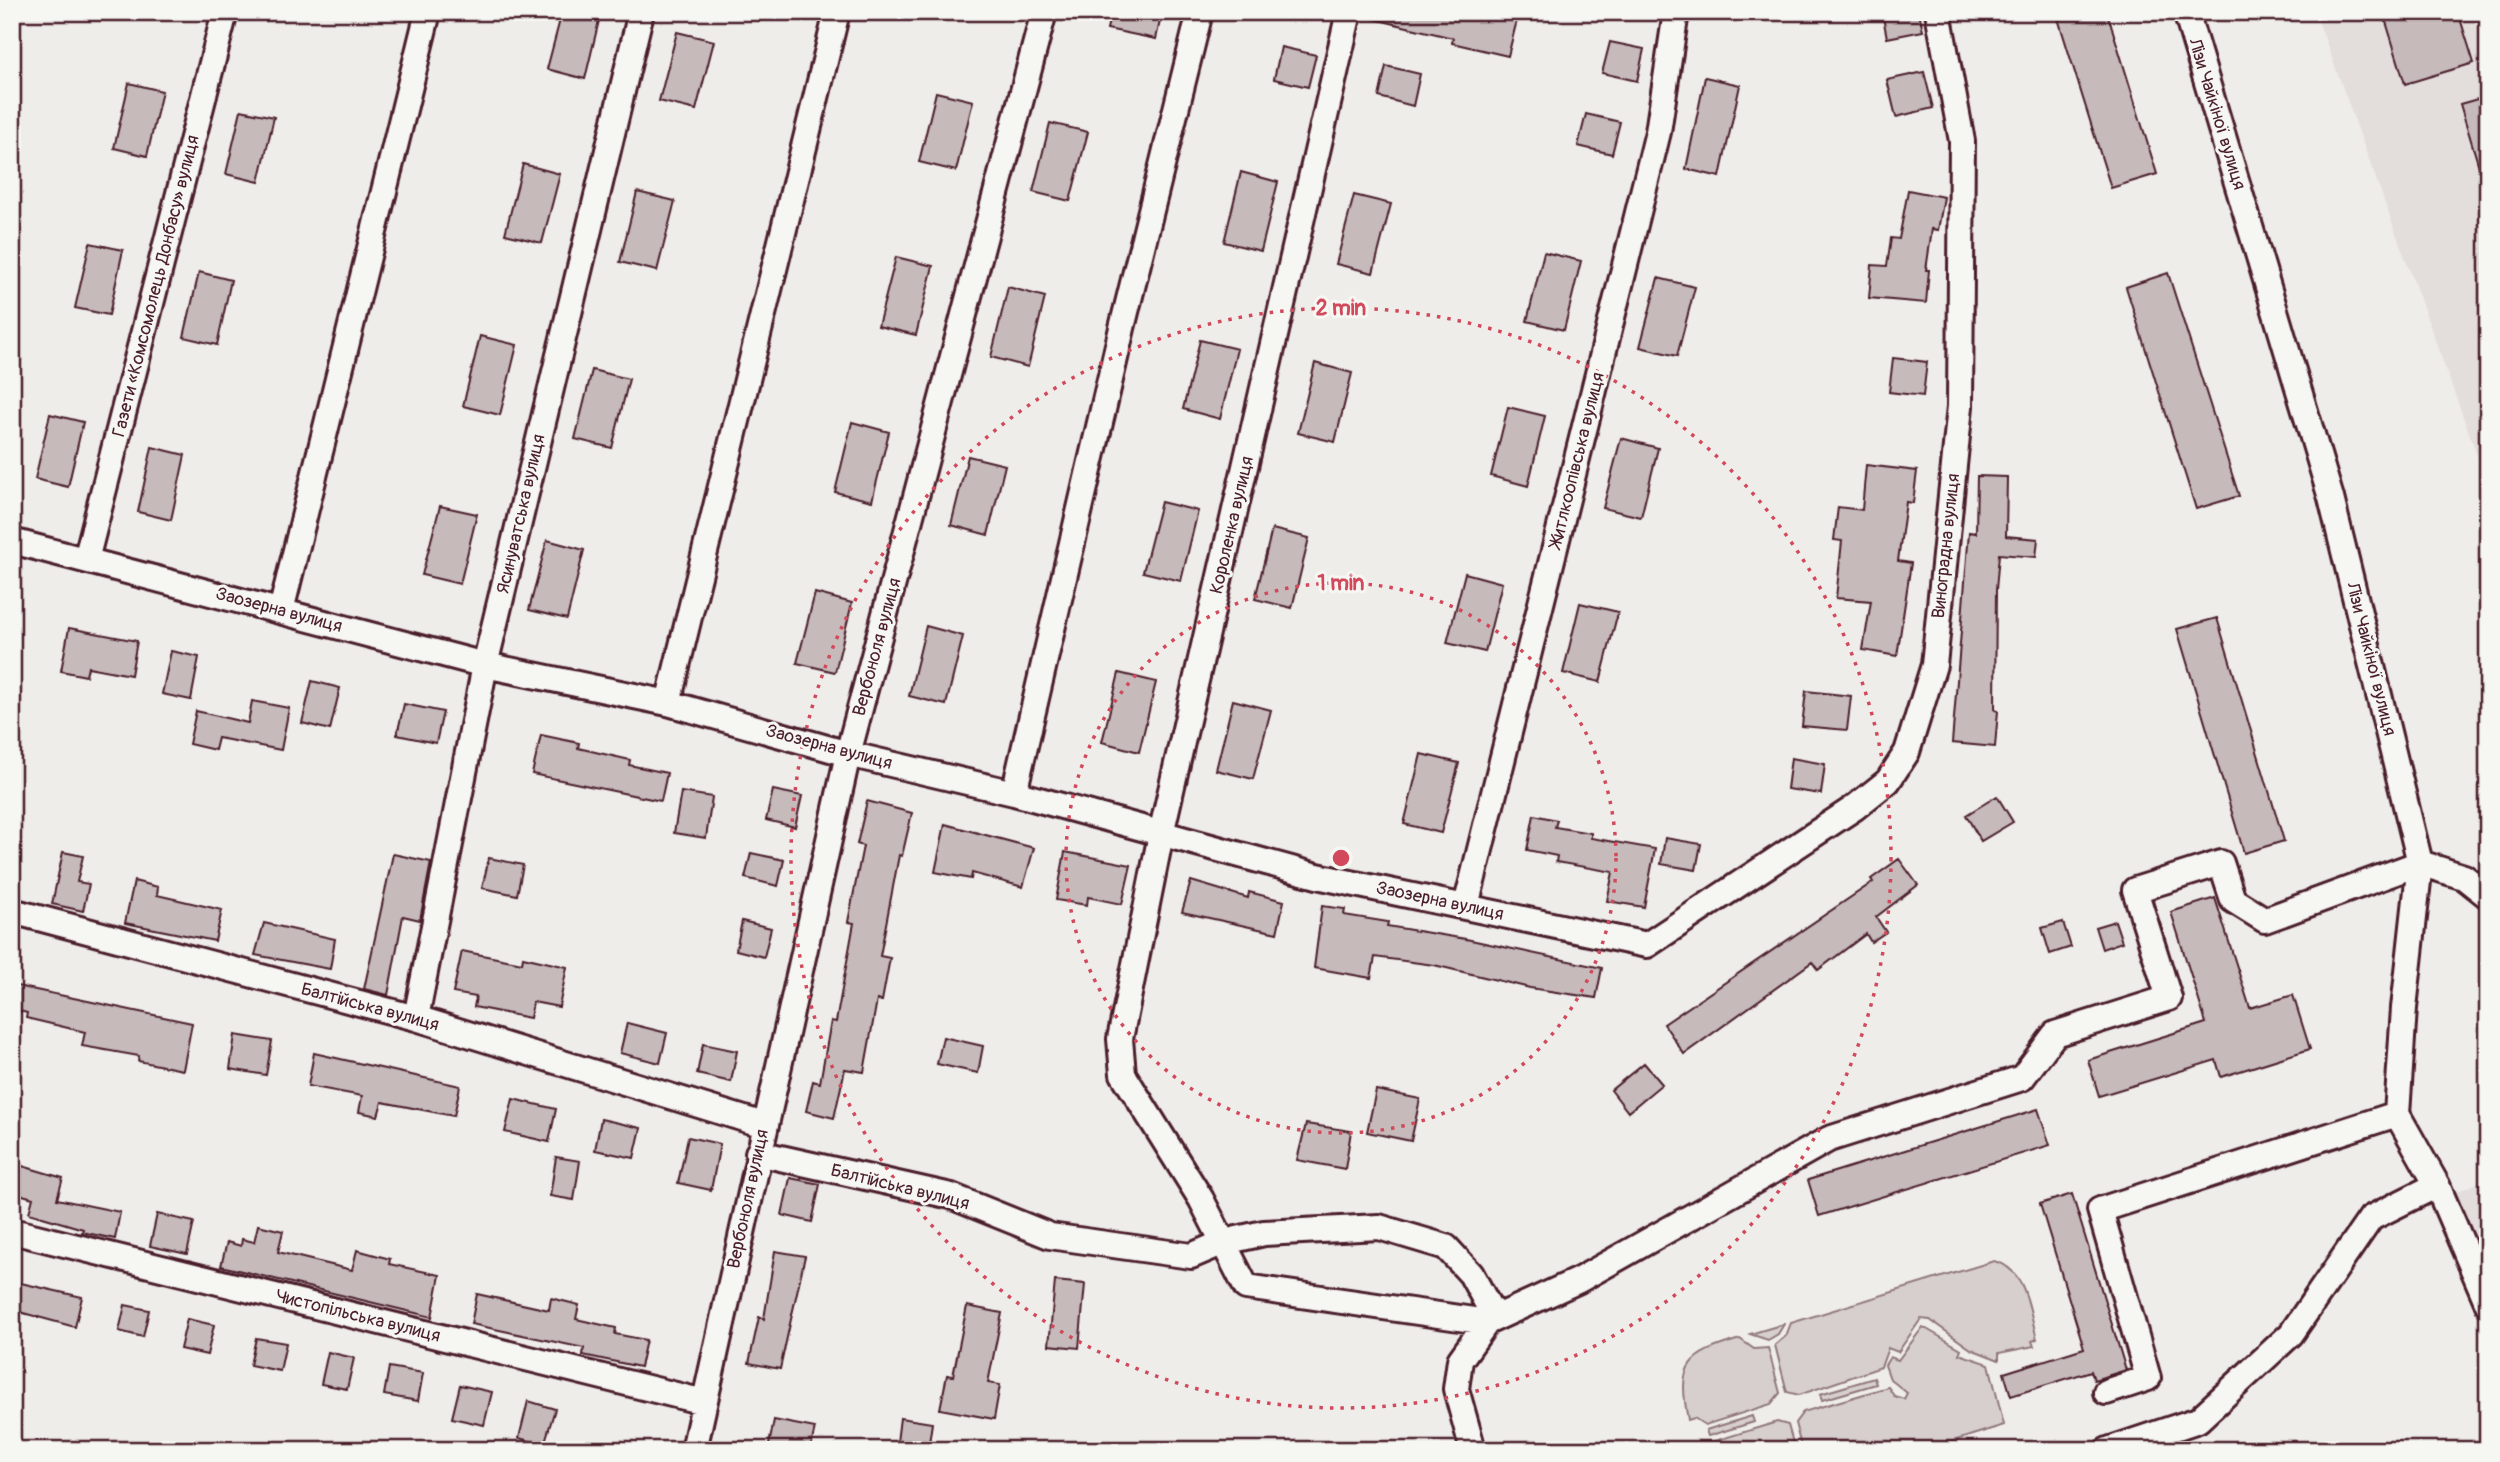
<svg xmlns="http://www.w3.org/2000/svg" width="2500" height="1462" viewBox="0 0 2500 1462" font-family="Pangolin,sans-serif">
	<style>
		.built { fill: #e3dedc }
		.green { fill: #d7cfce; stroke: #90777c; stroke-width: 2 }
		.building { fill: #c6babb; stroke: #4a1f2b; stroke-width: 2 }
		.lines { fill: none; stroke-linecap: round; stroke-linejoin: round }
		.minor-casing { stroke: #4a1f2b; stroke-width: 30 }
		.minor { stroke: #f6f6f2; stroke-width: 24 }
		.ring { fill: none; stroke: #d1495b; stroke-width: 3.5; stroke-dasharray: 3.5 7 }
		.labels { text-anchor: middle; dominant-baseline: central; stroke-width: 6; stroke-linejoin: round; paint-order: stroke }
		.street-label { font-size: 18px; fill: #4a1f2b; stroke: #f6f6f2 }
		.centre { fill: #d1495b; stroke: #f6f6f2; stroke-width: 3.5 }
		.ring-label { font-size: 21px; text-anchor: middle; font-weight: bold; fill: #d1495b; stroke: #f6f6f2; stroke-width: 6; stroke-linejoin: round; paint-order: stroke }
	</style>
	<rect width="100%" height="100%" fill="#efedea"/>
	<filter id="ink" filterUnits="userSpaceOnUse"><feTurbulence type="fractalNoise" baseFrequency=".0143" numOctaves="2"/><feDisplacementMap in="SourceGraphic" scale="14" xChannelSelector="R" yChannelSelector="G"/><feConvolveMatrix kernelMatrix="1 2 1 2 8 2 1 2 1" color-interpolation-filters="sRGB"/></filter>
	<g filter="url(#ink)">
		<!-- built -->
		<path class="built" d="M 2315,12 L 2488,12 L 2488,485 Z
			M 2488,1179 L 2488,1275 L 2453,1193 Z"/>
		<!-- green -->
		<path class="green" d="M 1994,1261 C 2027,1269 2029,1310 2037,1339 L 2032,1341 L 2034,1346 L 1999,1353 L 1999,1360 L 1971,1349 L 1930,1320 L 1921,1319 L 1898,1352 L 1888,1348 L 1881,1367 L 1799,1395 L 1787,1392 L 1775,1345 L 1786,1336 L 1791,1323 Z
			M 1784,1324 L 1778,1334 L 1768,1340 L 1750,1334 Z
			M 1923,1327 L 1961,1349 L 1959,1354 L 1989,1364 L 2004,1425 L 1925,1450 L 1802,1450 L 1795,1423 L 1803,1412 L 1888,1387 L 1894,1396 L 1904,1399 L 1907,1393 L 1890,1379 L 1885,1365 L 1890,1357 L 1898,1360 Z
			M 1740,1339 L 1754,1349 L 1768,1348 L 1780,1393 L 1771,1404 L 1705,1425 L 1694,1418 L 1688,1420 C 1677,1363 1687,1355 1740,1339 Z
			M 1874,1378 L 1876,1384 L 1822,1400 L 1820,1394 Z
			M 1752,1416 L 1754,1422 L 1708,1436 L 1706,1430 Z
			M 1777,1422 L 1788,1425 L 1795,1450 L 1705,1450 L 1708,1443 Z"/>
		<!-- building -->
		<path class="building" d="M 562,12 L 601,12 L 585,79 L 547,69 Z
			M 1111,12 L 1162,12 L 1156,39 L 1107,29 Z
			M 1375,12 L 1481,12 L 1517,20 L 1508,56 L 1452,43 L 1453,38 L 1374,19 Z
			M 1882,12 L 1919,12 L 1923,31 L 1887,38 Z
			M 2056,12 L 2107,12 L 2157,174 L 2111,188 Z
			M 2383,12 L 2458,12 L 2474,63 L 2405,84 Z
			M 677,32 L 714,41 L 696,110 L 659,101 Z
			M 1610,42 L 1644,49 L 1637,81 L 1602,73 Z
			M 1281,47 L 1316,55 L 1308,87 L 1274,79 Z
			M 1386,66 L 1420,74 L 1413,106 L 1379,97 Z
			M 1924,72 L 1933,108 L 1896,117 L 1887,80 Z
			M 1705,77 L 1740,85 L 1720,177 L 1686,169 Z
			M 129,83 L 162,91 L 147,156 L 114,148 Z
			M 936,92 L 973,101 L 956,171 L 919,162 Z
			M 2488,96 L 2488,179 L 2483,180 L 2460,104 Z
			M 241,110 L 274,117 L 259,182 L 226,174 Z
			M 1586,114 L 1620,122 L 1612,154 L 1578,146 Z
			M 1050,123 L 1088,132 L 1070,201 L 1033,192 Z
			M 523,164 L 560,174 L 542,243 L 505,234 Z
			M 1241,172 L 1278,182 L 1261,251 L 1224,242 Z
			M 1908,190 L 1944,197 L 1938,230 L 1932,229 L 1926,270 L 1929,270 L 1926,303 L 1869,298 L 1872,265 L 1887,266 L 1891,238 L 1899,239 Z
			M 637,192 L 675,201 L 657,271 L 620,262 Z
			M 1354,195 L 1391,204 L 1373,273 L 1336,264 Z
			M 90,243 L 123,250 L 109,315 L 75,308 Z
			M 1544,252 L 1581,261 L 1564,330 L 1527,321 Z
			M 896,257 L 933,266 L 916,335 L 878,326 Z
			M 199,272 L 231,280 L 217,345 L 184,337 Z
			M 2168,273 L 2239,496 L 2196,509 L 2126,287 Z
			M 1658,278 L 1695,287 L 1677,356 L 1640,347 Z
			M 1008,287 L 1045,297 L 1028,367 L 991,357 Z
			M 480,336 L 517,345 L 500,415 L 463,406 Z
			M 1200,340 L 1237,349 L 1220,419 L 1183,409 Z
			M 1893,358 L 1927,362 L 1923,396 L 1889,392 Z
			M 1315,363 L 1352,373 L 1335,442 L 1298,433 Z
			M 592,370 L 629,379 L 612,448 L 575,439 Z
			M 1508,407 L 1545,416 L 1528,486 L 1491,476 Z
			M 50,414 L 83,422 L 68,487 L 35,479 Z
			M 852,422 L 889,432 L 872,501 L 835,492 Z
			M 1621,438 L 1658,448 L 1641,517 L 1603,508 Z
			M 152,447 L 185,455 L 171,520 L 138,512 Z
			M 968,456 L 1005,465 L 988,535 L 951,525 Z
			M 1866,465 L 1917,471 L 1913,503 L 1906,502 L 1898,561 L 1911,563 L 1897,656 L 1863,650 L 1871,601 L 1836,598 L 1842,541 L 1834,540 L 1838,507 L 1862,510 Z
			M 1977,476 L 2007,477 L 2006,536 L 2038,539 L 2036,557 L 1999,554 L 1996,590 L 1995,710 L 1998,711 L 1995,747 L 1952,743 L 1969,532 L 1976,533 Z
			M 1161,502 L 1198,511 L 1181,581 L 1143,572 Z
			M 440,506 L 477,514 L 460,584 L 422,575 Z
			M 1272,529 L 1309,538 L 1292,608 L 1255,599 Z
			M 547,540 L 584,550 L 567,619 L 529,610 Z
			M 1465,573 L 1502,583 L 1485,652 L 1447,643 Z
			M 815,593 L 852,603 L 835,672 L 797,663 Z
			M 1580,603 L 1618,612 L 1600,682 L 1563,673 Z
			M 2217,618 L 2284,841 L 2244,853 L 2177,629 Z
			M 926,626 L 963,636 L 946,705 L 909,696 Z
			M 69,628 L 137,641 L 131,675 L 88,667 L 86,676 L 61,671 Z
			M 171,651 L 199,657 L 191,700 L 162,694 Z
			M 1119,673 L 1156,682 L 1139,752 L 1102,742 Z
			M 312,681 L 340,688 L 330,730 L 302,723 Z
			M 1806,691 L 1851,696 L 1847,730 L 1802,726 Z
			M 1233,700 L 1271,710 L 1253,779 L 1216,770 Z
			M 252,701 L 289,708 L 281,750 L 218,738 L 215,750 L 189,744 L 196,711 L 248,723 Z
			M 404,704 L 443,712 L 436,743 L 397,735 Z
			M 541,735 L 579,743 L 578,748 L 630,760 L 629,765 L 667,773 L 661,801 L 532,774 Z
			M 1421,754 L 1459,763 L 1441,833 L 1404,824 Z
			M 1791,758 L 1825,764 L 1821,794 L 1787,789 Z
			M 773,790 L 802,796 L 795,827 L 766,820 Z
			M 681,792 L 712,797 L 706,838 L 674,833 Z
			M 1997,796 L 2013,822 L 1981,841 L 1966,815 Z
			M 867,801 L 912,813 L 902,856 L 899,855 L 880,956 L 890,958 L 882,1001 L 877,1000 L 864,1072 L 845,1069 L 834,1118 L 806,1111 L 813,1081 L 820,1083 L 831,1021 L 836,1022 L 854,923 L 848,922 L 863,846 L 857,844 Z
			M 1534,815 L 1557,820 L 1555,827 L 1591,833 L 1591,838 L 1655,849 L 1644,907 L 1607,901 L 1613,872 L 1556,862 L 1557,856 L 1527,850 Z
			M 945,824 L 1034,848 L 1023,887 L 972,873 L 971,879 L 935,872 Z
			M 1665,838 L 1701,844 L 1696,870 L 1661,864 Z
			M 63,852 L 83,856 L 77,882 L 89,884 L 83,911 L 52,904 Z
			M 1065,852 L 1131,865 L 1122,904 L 1088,897 L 1087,905 L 1056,900 Z
			M 751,853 L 784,860 L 778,886 L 745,878 Z
			M 393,854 L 431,862 L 420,920 L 403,916 L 388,995 L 364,989 Z
			M 489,858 L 523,865 L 517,895 L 482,888 Z
			M 1899,859 L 1918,885 L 1876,917 L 1886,932 L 1871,942 L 1866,934 L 1818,970 L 1812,962 L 1684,1054 L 1664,1024 L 1873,882 L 1871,879 Z
			M 134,881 L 158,887 L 157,895 L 222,910 L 215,941 L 125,923 Z
			M 1191,881 L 1248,898 L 1249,892 L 1284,901 L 1277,933 L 1182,912 Z
			M 2215,898 L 2250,1008 L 2293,995 L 2310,1049 L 2221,1077 L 2216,1060 L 2099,1096 L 2088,1060 L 2206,1023 L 2171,912 Z
			M 1322,906 L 1345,909 L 1344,915 L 1388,922 L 1387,926 L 1466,939 L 1602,968 L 1596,998 L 1530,988 L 1434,965 L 1375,957 L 1371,978 L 1314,968 Z
			M 742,921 L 771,928 L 764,957 L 736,950 Z
			M 2115,921 L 2122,942 L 2102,949 L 2095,927 Z
			M 2063,922 L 2071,947 L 2050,954 L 2042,928 Z
			M 264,923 L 335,939 L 330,969 L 255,955 Z
			M 462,951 L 522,963 L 523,957 L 567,967 L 559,1007 L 533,1002 L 530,1018 L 474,1007 L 476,997 L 453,993 Z
			M 12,985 L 192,1023 L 183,1070 L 138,1061 L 139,1056 L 82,1046 L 85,1032 L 26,1018 L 27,1013 L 12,1009 Z
			M 627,1023 L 667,1033 L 660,1063 L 620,1053 Z
			M 235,1035 L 272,1041 L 266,1075 L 230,1069 Z
			M 943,1037 L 983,1046 L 978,1073 L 937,1064 Z
			M 703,1044 L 737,1051 L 731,1082 L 697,1074 Z
			M 314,1053 L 460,1086 L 454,1116 L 382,1102 L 378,1116 L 359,1112 L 362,1096 L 308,1086 Z
			M 1644,1063 L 1662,1084 L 1628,1112 L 1611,1090 Z
			M 1376,1090 L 1420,1099 L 1411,1141 L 1367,1132 Z
			M 513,1099 L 556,1109 L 549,1142 L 505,1132 Z
			M 2038,1109 L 2050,1145 L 1819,1216 L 1808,1180 Z
			M 601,1119 L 641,1128 L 634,1158 L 595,1150 Z
			M 1306,1124 L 1351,1131 L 1345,1169 L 1297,1160 Z
			M 688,1137 L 720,1144 L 711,1190 L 678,1183 Z
			M 556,1157 L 580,1161 L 574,1200 L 550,1196 Z
			M 12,1163 L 63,1178 L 57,1199 L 120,1212 L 115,1239 L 82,1232 L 83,1229 L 29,1213 L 33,1198 L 12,1192 Z
			M 790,1178 L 820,1184 L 812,1222 L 782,1215 Z
			M 2072,1194 L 2126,1370 L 2094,1380 L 2091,1371 L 2011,1396 L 2004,1373 L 2084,1348 L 2040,1204 Z
			M 157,1214 L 194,1222 L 187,1254 L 150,1246 Z
			M 258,1225 L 283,1231 L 278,1252 L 352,1270 L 357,1250 L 390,1259 L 389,1264 L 440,1275 L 432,1317 L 221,1266 L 227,1242 L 241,1246 L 242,1239 L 254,1242 Z
			M 775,1251 L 805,1256 L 780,1369 L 749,1363 L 759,1317 L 764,1319 Z
			M 12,1281 L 82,1297 L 75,1327 L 12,1310 Z
			M 1055,1281 L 1085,1284 L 1079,1348 L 1049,1345 Z
			M 477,1294 L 549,1310 L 551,1298 L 579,1305 L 576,1319 L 616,1328 L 615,1334 L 646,1340 L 640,1367 L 583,1355 L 584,1348 L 471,1324 Z
			M 125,1305 L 149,1310 L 143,1337 L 119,1331 Z
			M 967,1306 L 1002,1313 L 988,1383 L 1000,1385 L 994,1419 L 940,1409 L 947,1375 L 953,1376 Z
			M 187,1319 L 214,1325 L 207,1355 L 180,1349 Z
			M 256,1338 L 286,1343 L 280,1371 L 250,1365 Z
			M 328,1352 L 354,1358 L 347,1389 L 321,1384 Z
			M 389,1367 L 423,1373 L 418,1401 L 384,1395 Z
			M 460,1385 L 492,1392 L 484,1425 L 452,1418 Z
			M 528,1401 L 555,1409 L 544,1445 L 519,1438 Z
			M 900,1418 L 932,1423 L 928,1450 L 896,1450 Z
			M 774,1420 L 815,1428 L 810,1450 L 768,1450 Z"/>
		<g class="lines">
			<defs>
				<path id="minor" d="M 1349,12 L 1161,834 L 1120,1039 L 1123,1074 L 1201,1199 L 1246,1287 L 1487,1322 L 1579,1280 L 1829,1139 L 2022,1078 L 2055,1034 L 2169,998 L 2135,890 L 2221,863 L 2233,900 L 2265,920 L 2420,863 L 2464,877 L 2488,896
					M 2186,12 L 2331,498 L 2420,863 L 2404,1008 L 2397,1114 L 2437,1185 L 2488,1304
					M 12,541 L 485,665 L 668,703 L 848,754 L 1014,793 L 1317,876 L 1647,945 L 1854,808 L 1888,781 L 1907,752 L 1934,665 L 1960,406 L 1962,141 L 1938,12
					M 86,560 L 225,12
					M 281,611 L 428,12
					M 668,703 L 837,12
					M 1014,793 L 1122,328 L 1200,12
					M 1466,906 L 1658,132 L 1676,12
					M 12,911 L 416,1018 L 764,1125
					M 416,1018 L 485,665 L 641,12
					M 758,1153 L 951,1196 L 1050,1236 L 1191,1256 L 1224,1242 L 1264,1233 L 1379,1227 L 1446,1247 L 1471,1274 L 1489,1307 L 1500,1316
					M 12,1231 L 704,1402
					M 2106,1392 L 2148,1378 L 2100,1210 L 2397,1114
					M 694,1450 L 848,754 L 1044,12
					M 1473,1450 L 1456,1389 L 1460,1360 L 1487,1322
					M 2108,1450 L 2198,1420 L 2291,1334 L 2371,1218 L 2437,1185"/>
			</defs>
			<!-- minor casing -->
			<use href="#minor" class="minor-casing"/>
			<!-- minor -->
			<use href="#minor" class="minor"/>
		</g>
	</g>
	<!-- distance rings -->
	<g class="ring">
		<circle cx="1341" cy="858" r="275"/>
		<circle cx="1341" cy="858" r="550"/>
	</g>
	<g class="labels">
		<!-- street labels -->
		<g class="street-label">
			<text transform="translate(2217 114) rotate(73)">Лізи Чайкіної вулиця</text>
			<text transform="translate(156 286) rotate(-76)">Газети «Комсомолець Донбасу» вулиця</text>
			<text transform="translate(1577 460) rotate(-76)">Житлкоопівська вулиця</text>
			<text transform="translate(521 514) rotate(-77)">Ясинуватська вулиця</text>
			<text transform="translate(1232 525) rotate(-77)">Короленка вулиця</text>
			<text transform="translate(1946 546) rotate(-84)">Виноградна вулиця</text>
			<text transform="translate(279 610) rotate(15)">Заозерна вулиця</text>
			<text transform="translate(877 647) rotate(-75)">Вербоноля вулиця</text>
			<text transform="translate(2371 659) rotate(76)">Лізи Чайкіної вулиця</text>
			<text transform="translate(829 747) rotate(15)">Заозерна вулиця</text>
			<text transform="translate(1440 901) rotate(12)">Заозерна вулиця</text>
			<text transform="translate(370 1007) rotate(15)">Балтійська вулиця</text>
			<text transform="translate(900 1187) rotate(14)">Балтійська вулиця</text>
			<text transform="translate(748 1199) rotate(-78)">Вербоноля вулиця</text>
			<text transform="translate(358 1316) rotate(14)">Чистопільська вулиця</text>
		</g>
	</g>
	<circle cx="1341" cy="858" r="10" class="centre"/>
	<g class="ring-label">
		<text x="1341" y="315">2 min</text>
		<text x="1341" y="590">1 min</text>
	</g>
	<!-- margin -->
	<rect width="2500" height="1462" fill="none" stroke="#f6f6f2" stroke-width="42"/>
	<rect x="21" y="21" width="2458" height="1420" fill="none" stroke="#4a1f2b" stroke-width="2.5" filter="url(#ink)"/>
</svg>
